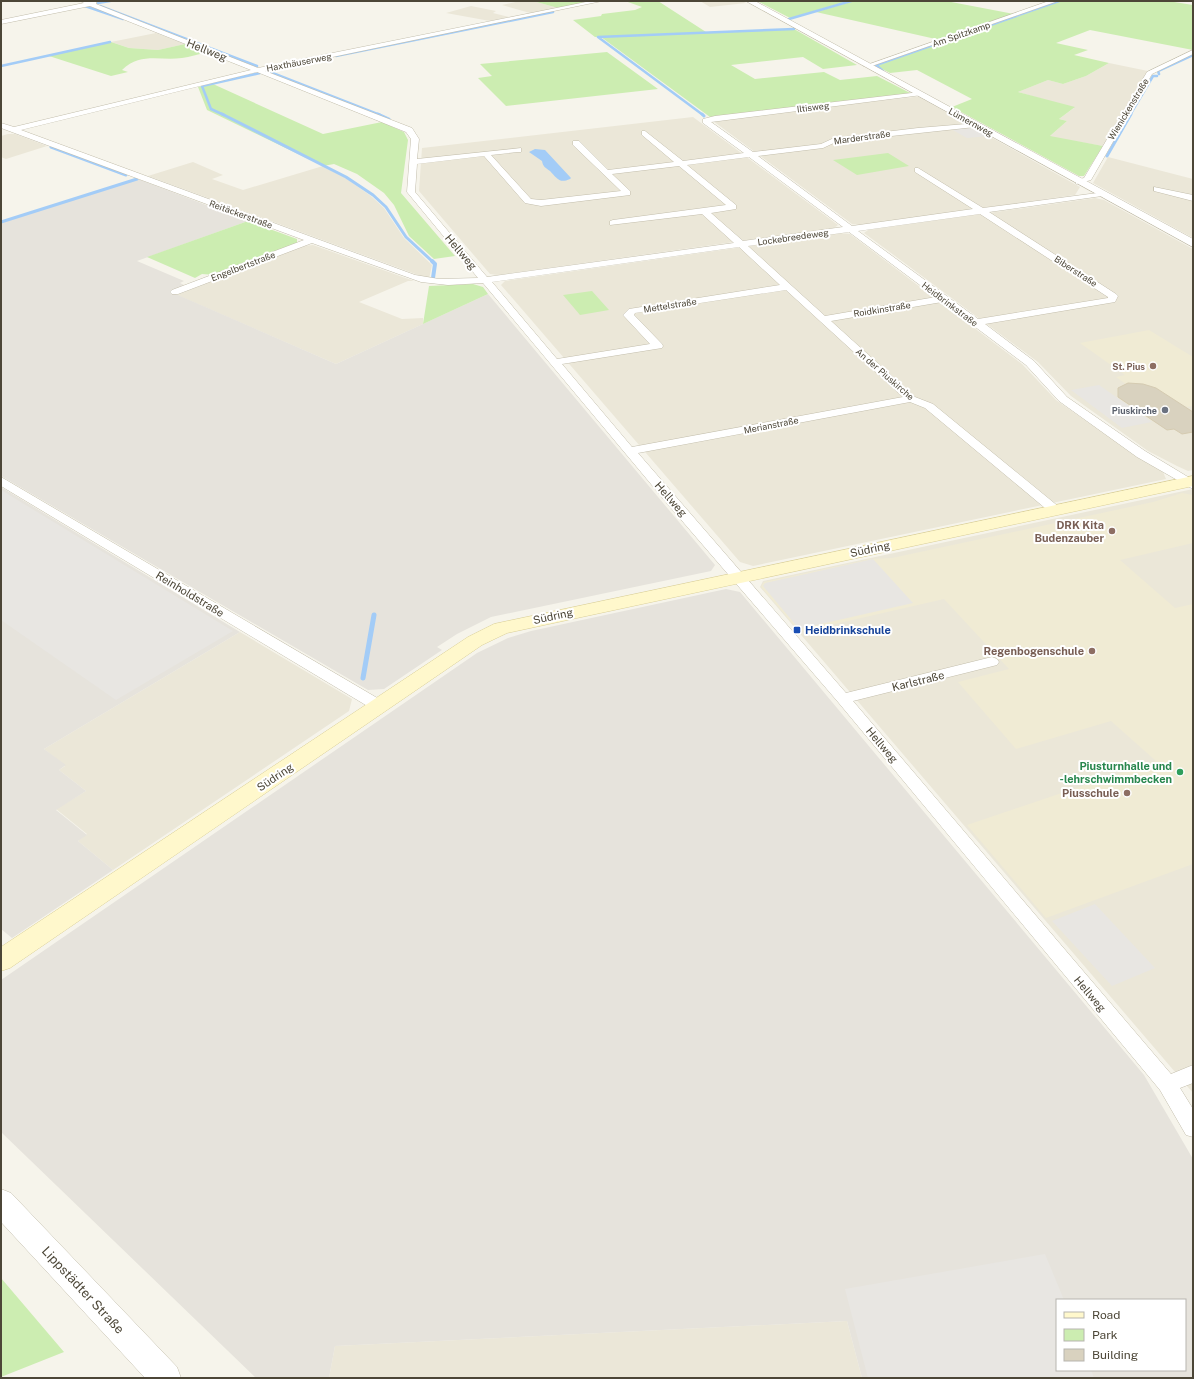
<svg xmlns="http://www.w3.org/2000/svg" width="1194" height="1379" viewBox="0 0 1194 1379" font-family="'Public Sans',sans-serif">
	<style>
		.residential { fill: #ebe7d8 }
		.industrial { fill: #e6e3dc; fill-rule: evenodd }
		.education { fill: #f0ebd4 }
		.green { fill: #ccedb1 }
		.parking { fill: #e8e6e2 }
		.water { fill: #a3ccf7 }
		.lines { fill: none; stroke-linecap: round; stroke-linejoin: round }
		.stream-far3 { stroke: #a3ccf7; stroke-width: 2.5 }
		.stream-far2 { stroke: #a3ccf7; stroke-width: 3 }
		.stream-far1 { stroke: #a3ccf7; stroke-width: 4 }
		.stream { stroke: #a3ccf7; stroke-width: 5 }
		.building { fill: #d9d2bf; stroke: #d5cbb1 }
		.minor-casing { stroke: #c3beac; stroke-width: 1 }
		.tertiary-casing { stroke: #c3beac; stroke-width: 1 }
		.secondary-casing { stroke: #dacf97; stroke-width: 1 }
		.minor { fill: #fff; fill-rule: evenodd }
		.tertiary { fill: #fff; fill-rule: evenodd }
		.secondary { fill: #fff8cc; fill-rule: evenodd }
		.education-dot { fill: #8d6e63; stroke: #fff; stroke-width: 1.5 }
		.worship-dot { fill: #6b7280; stroke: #fff; stroke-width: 1.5 }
		.transit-dot { fill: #1a4fb4; stroke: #fff; stroke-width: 1.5 }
		.leisure-dot { fill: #2e9e5b; stroke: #fff; stroke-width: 1.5 }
		.labels { text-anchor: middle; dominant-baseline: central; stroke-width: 4; stroke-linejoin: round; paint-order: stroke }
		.far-street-label { font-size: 9px; fill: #4c4637; stroke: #fff }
		.far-education-label { font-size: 9px; font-weight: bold; fill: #785e54; stroke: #fff; text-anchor: end }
		.far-worship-label { font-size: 9px; font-weight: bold; fill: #5b616d; stroke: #fff; text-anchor: end }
		.street-label { font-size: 11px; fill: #4c4637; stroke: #fff }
		.education-label { font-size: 11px; font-weight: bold; fill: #785e54; stroke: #fff; text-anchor: end }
		.transit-label { font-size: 11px; font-weight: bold; fill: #164399; stroke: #fff; text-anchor: start }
		.leisure-label { font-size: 11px; font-weight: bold; fill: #27864d; stroke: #fff; text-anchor: end }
		.near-street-label { font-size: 13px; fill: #4c4637; stroke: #fff }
	</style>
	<rect width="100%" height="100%" fill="#f6f4eb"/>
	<!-- residential -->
	<path class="residential" d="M 520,1 L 533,1 L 558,8 L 530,13 L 502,5 Z
		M 700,1 L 742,1 L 746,3 L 710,7 Z
		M 471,6 L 496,11 L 493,13 L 509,17 L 490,21 L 446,13 Z
		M 156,33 L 185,44 L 158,50 L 129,48 L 111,42 Z
		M 1109,63 L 1148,71 L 1103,146 L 1049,137 L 1067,121 L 1059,119 L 1074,108 L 1018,92 L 1048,80 L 1063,84 L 1086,76 Z
		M 914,97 L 919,97 L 1080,187 L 1075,195 L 860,225 L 852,224 L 713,121 L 714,119 Z
		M 693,117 L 838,225 L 834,228 L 498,275 L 490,274 L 419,191 L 422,148 Z
		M 8,134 L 15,134 L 47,146 L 6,159 L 1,157 L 1,136 Z
		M 1108,157 L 1193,179 L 1193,238 L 1093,183 Z
		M 193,162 L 223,175 L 212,179 L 243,190 L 323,166 L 344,177 L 371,196 L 384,208 L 404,238 L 432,265 L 429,279 L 148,176 Z
		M 1095,198 L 1104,200 L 1193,249 L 1193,470 L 1188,471 L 1177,466 L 1148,451 L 1071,396 L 1038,362 L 864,233 L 868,230 Z
		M 840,233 L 850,234 L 1022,364 L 1056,400 L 1135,455 L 1163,472 L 1166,479 L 753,566 L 740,562 L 501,285 L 505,281 Z
		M 313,245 L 414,281 L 408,281 L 359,302 L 402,319 L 423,318 L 423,324 L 336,364 L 177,295 L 303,246 Z
		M 1193,489 L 1193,1093 L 760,587 L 763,581 Z
		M 240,632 L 352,699 L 349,711 L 113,870 L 78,841 L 87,834 L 56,809 L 86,791 L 59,770 L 65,766 L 44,749 Z
		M 847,1321 L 862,1378 L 329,1378 L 335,1346 Z"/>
	<!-- industrial -->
	<path class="industrial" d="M 138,179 L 248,221 L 137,261 L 184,281 L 180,283 L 186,286 L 171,292 L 336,364 L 488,294 L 715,565 L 711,571 L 491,617 L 457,634 L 437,647 L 442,650 L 384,689 L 368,690 L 1,476 L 1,223 Z
		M 1,487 L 240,632 L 44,749 L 66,765 L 59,770 L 86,791 L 56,810 L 87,835 L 78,841 L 113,870 L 12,938 L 1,929 Z
		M 726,589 L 740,592 L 1144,1075 L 1193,1159 L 1193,1378 L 862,1378 L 847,1321 L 335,1346 L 329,1378 L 256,1378 L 1,1132 L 1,980 L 477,653 L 508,638 L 531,631 ZM 1057,1300 L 1185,1300 L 1185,1370 L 1057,1370 Z"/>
	<!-- education -->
	<path class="education" d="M 1149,330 L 1193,357 L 1193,406 L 1187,407 L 1152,386 L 1139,383 L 1126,384 L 1116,377 L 1125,375 L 1080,343 Z
		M 1182,493 L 1193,495 L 1193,543 L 1120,560 L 1175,608 L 1193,604 L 1193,864 L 1046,918 L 967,825 L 1156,761 L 1111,721 L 1016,749 L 958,682 L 1009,669 L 944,599 L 800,632 L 761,587 L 764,582 L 871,559 L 892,558 L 1153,502 Z"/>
	<!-- green -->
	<path class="green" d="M 533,1 L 591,1 L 558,8 Z
		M 625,1 L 658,1 L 706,32 L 595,37 L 573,20 L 601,16 L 602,14 L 635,10 L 642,7 Z
		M 757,1 L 848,1 L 790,18 Z
		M 854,1 L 946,1 L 1014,14 L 940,40 L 816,12 Z
		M 1061,1 L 1168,1 L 1193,5 L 1193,50 L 1090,30 L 1056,43 L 1088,50 L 1074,55 L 1109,63 L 1086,76 L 1063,84 L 1048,80 L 1018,92 L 1075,107 L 1059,119 L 1067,121 L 1050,136 L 1103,146 L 1084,176 L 1079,176 L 952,107 L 972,99 L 917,70 L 890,73 L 878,67 L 878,65 Z
		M 794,29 L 857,65 L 823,69 L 803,57 L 731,65 L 755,79 L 824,72 L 840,80 L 877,76 L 912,94 L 710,117 L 601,37 Z
		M 111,42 L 129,48 L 158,50 L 185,44 L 206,53 C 198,54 190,57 182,58 C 159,61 141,52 122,70 L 128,72 L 111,76 L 49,56 Z
		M 607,52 L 658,89 L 506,106 L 478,78 L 492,76 L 480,64 Z
		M 213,84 L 323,134 L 382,122 L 404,132 L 408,140 L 401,193 L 455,256 L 434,259 L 409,236 L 394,205 L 384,193 L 357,174 L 334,164 L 323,166 L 207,110 L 198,87 Z
		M 888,153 L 909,166 L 857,175 L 833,160 Z
		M 248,221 L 297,239 L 297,244 L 215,275 L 202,274 L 195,278 L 147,257 Z
		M 473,284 L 483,287 L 488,294 L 423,324 L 429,286 Z
		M 592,291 L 609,310 L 580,315 L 563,295 Z
		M 1,1278 L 64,1352 L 1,1377 Z"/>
	<!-- parking -->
	<path class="parking" d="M 971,128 L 988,136 L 967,138 L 951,129 Z
		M 1099,385 L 1152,422 L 1122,428 L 1071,390 Z
		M 1,490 L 233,631 L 116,700 L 1,620 Z
		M 873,559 L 913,603 L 799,629 L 763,586 L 765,583 Z
		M 1095,904 L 1155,968 L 1112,986 L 1052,921 Z
		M 1045,1254 L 1064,1300 L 1057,1300 L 1057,1370 L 1091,1370 L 1094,1378 L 868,1378 L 845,1289 Z"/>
	<!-- water -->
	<path class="water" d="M 535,149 L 545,150 L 571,178 L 570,179 C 559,184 557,178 550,171 C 546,168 543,167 542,161 L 529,152 Z"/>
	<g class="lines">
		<!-- stream-far3 -->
		<path class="stream-far3" d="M 98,3 L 110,1
			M 85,6 L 123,19
			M 100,6 L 257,66
			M 789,19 L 851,1
			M 336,56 L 553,12
			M 1,66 L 110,42
			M 883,71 L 876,65 L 1059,1
			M 270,72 L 380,115
			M 1159,74 L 1158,71 L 1193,55
			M 224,115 L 211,109 L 202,86 L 260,73
			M 703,115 L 598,37 L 794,29
			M 1130,115 L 1153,76 L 1157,76"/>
		<!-- stream-far2 -->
		<path class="stream-far2" d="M 222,114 L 346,177 L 373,195 L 386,207 L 406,237 L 433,262
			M 378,114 L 389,119
			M 702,114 L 704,116
			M 51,147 L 126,175
			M 1107,156 L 1131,114
			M 1,222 L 137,179"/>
		<!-- stream-far1 -->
		<path class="stream-far1" d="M 432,261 L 435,264 L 433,278"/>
		<!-- stream -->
		<path class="stream" d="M 363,678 L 374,615"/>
	</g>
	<!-- building -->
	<path class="building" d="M 1128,383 L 1143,384 L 1156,388 L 1193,412 L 1193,432 L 1182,434 L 1174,429 L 1167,430 L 1118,397 L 1118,388 Z"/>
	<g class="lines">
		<defs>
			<path id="minor" d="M 80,1 L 96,2 L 96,4 L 258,68 L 591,1 L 602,1 L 265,71 L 412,128 L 419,139 L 417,159 L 521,148 L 521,152 L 518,152 L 491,155 L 531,199 L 541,200 L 621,191 L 573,145 L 573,141 L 579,141 L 608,170 L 674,162 L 642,135 L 642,131 L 645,131 L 683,161 L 744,153 L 703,123 L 703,119 L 715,116 L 920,92 L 923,94 L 922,95 L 711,122 L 753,152 L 821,144 L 834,138 L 918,128 L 978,123 L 978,127 L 975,127 L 836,142 L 823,148 L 758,156 L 852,226 L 973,209 L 915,172 L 915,168 L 918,168 L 983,208 L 1105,192 L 1105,196 L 1102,196 L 989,212 L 1116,294 L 1118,296 L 1115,302 L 985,324 L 1034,361 L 1067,397 L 1145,451 L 1193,480 L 1193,489 L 1137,457 L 1059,401 L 1026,365 L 942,302 L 831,321 L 915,397 L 933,404 L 1059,507 L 1061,510 L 1059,513 L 1051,513 L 925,408 L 910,402 L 638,453 L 846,693 L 992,657 L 997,659 L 999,662 L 997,665 L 853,701 L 1171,1074 L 1193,1065 L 1193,1083 L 1180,1088 L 1193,1109 L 1193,1137 L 1186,1135 L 1160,1090 L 838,702 L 671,508 L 483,283 L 448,285 L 421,282 L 312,243 L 178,294 L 172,294 L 170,292 L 172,290 L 304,240 L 1,128 L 1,123 L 14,127 L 251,70 L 90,6 L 1,24 L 1,20 L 84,3 ZM 257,72 L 406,132 L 411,139 L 407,192 L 478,278 L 439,279 L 415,275 L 21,130 ZM 484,156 L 525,203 L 541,206 L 630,195 L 630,191 L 612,174 L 679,166 L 726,205 L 613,220 L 610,221 L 610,225 L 702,214 L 734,243 L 487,277 L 415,192 L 417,164 ZM 749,157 L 843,227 L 743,241 L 711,213 L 736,209 L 736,205 L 687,165 ZM 980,214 L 1108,297 L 1108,298 L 978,319 L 858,231 ZM 849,232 L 936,297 L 825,316 L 748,246 ZM 739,247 L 780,285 L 629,309 L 623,315 L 650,344 L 557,359 L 492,282 ZM 786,290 L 903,397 L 632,447 L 562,364 L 662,348 L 663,346 L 662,344 L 634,315 L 635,313 Z
				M 1049,1 L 1058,1 L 869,67 L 864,66 Z
				M 1193,50 L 1193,54 L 1152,74 L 1091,180 L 1076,184 L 1076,180 L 1084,178 L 1147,72 Z
				M 1154,187 L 1193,195 L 1193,201 L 1154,191 Z
				M 1,477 L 384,702 L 387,706 L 384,710 L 379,711 L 374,710 L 1,486 Z"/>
			<path id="tertiary" d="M 746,1 L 755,1 L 1193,239 L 1193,247 Z
				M 1,1189 L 11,1193 L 177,1367 L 181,1378 L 145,1378 L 1,1222 Z"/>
			<path id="secondary" d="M 1193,476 L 1193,486 L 507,633 L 482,645 L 10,968 L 1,971 L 1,947 L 468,637 L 494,624 Z"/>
		</defs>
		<!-- minor casing -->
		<use href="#minor" class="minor-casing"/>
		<!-- tertiary casing -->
		<use href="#tertiary" class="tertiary-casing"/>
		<!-- secondary casing -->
		<use href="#secondary" class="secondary-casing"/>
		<!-- minor -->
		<use href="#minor" class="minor"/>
		<!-- tertiary -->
		<use href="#tertiary" class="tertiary"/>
		<!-- secondary -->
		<use href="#secondary" class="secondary"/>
	</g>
	<!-- markers -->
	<g class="education-dot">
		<circle cx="1153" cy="366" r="4"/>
		<circle cx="1112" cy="531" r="4"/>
		<circle cx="1092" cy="651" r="4"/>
		<circle cx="1127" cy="793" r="4"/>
	</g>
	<circle class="worship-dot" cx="1165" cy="410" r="4"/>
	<rect class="transit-dot" x="793" y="626" width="8" height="8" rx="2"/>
	<circle class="leisure-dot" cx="1180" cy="772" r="4"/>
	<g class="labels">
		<!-- far-street labels -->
		<g class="far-street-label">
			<text transform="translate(961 34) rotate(-19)">Am Spitzkamp</text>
			<text transform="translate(299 62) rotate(-11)">Haxthäuserweg</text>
			<text transform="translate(813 107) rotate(-7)">Iltisweg</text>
			<text transform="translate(1128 109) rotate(-59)">Wienickenstraße</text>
			<text transform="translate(971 122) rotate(29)">Lümernweg</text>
			<text transform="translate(862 137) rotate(-8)">Marderstraße</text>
			<text transform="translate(241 214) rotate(20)">Reitäckerstraße</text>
			<text transform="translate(793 237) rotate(-8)">Lockebreedeweg</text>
			<text transform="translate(243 266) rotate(-21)">Engelbertstraße</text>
			<text transform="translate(1076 271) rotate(33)">Biberstraße</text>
			<text transform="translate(950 304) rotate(37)">Heidbrinkstraße</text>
			<text transform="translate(670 305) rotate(-9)">Mettelstraße</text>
			<text transform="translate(882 309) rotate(-9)">Roidkinstraße</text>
			<text transform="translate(885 374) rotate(41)">An der Piuskirche</text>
			<text transform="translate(771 425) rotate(-11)">Merianstraße</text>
		</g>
		<!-- far-education labels -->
		<g class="far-education-label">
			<text x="1145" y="366">St. Pius</text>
		</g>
		<!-- far-worship labels -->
		<g class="far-worship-label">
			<text x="1157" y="410">Piuskirche</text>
		</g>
		<!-- street labels -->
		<g class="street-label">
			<text transform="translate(207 50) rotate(22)">Hellweg</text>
			<text transform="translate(461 252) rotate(50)">Hellweg</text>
			<text transform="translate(671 499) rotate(49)">Hellweg</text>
			<text transform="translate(870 549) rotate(-12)">Südring</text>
			<text transform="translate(190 594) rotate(31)">Reinholdstraße</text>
			<text transform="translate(553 616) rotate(-12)">Südring</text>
			<text transform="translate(918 681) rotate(-14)">Karlstraße</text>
			<text transform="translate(882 745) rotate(50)">Hellweg</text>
			<text transform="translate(275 777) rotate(-34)">Südring</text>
			<text transform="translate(1090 994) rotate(50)">Hellweg</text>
		</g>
		<!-- education labels -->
		<g class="education-label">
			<text x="1104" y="525">DRK Kita<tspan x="1104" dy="13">Budenzauber</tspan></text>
			<text x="1084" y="651">Regenbogenschule</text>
			<text x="1119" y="793">Piusschule</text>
		</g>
		<!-- transit labels -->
		<g class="transit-label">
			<text x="805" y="630">Heidbrinkschule</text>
		</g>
		<!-- leisure labels -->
		<g class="leisure-label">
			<text x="1172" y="766">Piusturnhalle und<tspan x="1172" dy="13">-lehrschwimmbecken</tspan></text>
		</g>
		<!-- near-street labels -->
		<g class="near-street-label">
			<text transform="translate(83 1290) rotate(47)">Lippstädter Straße</text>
		</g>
	</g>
	<!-- border -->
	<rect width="1194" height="1379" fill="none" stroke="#4c4637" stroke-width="4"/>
	<!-- legend -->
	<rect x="1056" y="1299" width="130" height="72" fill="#ffffff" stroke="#b7b5af"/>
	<rect x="1064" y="1312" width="20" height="6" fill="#fff8cc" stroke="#b7b5af"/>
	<text x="1092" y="1319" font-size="12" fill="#4c4637">Road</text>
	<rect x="1064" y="1329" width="20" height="12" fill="#ccedb1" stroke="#b7b5af"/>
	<text x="1092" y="1339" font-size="12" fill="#4c4637">Park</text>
	<rect x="1064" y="1349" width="20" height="12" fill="#d9d2bf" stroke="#b7b5af"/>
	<text x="1092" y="1359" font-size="12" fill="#4c4637">Building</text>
</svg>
